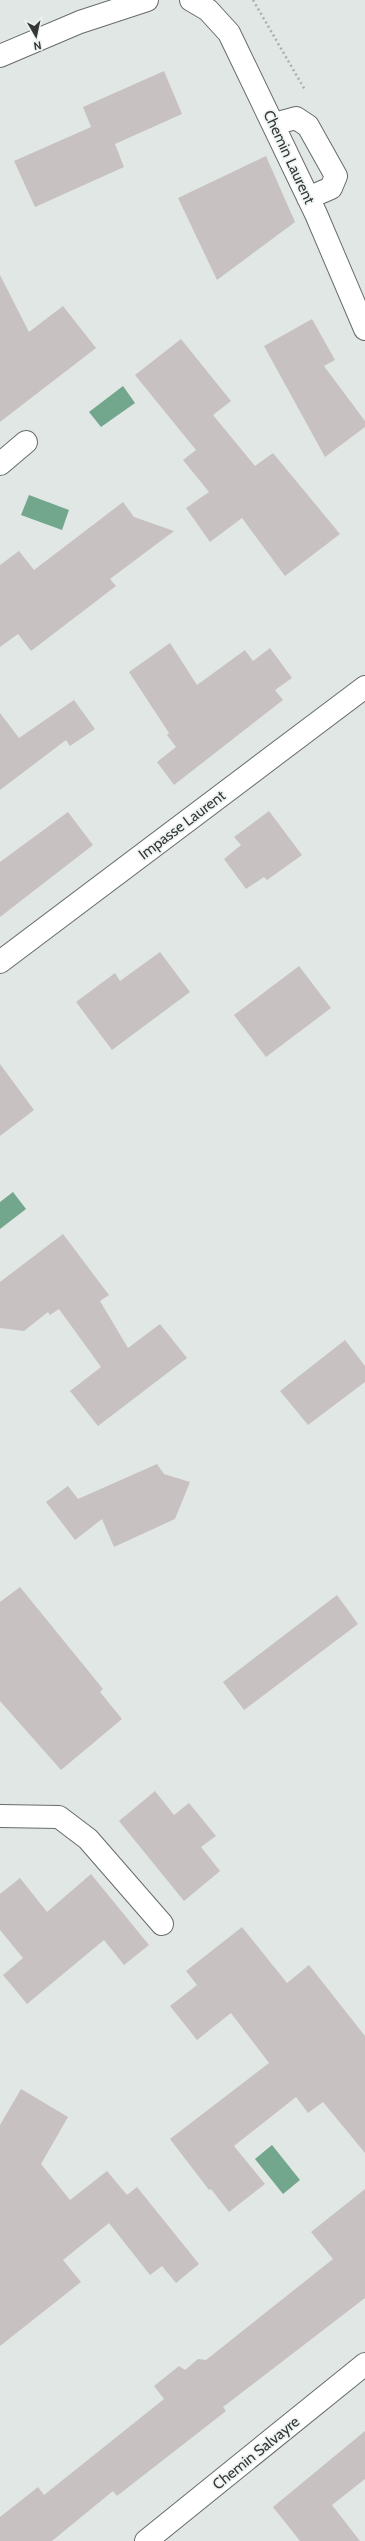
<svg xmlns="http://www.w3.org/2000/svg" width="365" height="2541" viewBox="0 0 365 2541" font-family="Cabin,sans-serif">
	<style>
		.water { fill: #72a68d }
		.building { fill: #c8c1c2 }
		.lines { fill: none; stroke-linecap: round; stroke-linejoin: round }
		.minor-casing { stroke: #676c69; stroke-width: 24 }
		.path { stroke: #aaafad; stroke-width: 2.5; stroke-dasharray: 2 3; stroke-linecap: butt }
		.minor { stroke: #fff; stroke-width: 22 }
		.labels { text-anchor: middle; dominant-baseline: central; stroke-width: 3.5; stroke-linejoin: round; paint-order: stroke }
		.street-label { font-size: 15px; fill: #343736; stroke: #eef4f1 }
	</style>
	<rect width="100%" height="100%" fill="#e1e7e4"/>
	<!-- water -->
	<path class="water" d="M 123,386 L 135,403 L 101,427 L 89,412 Z
		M 29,495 L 69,510 L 62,530 L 21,515 Z
		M 13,1192 L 26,1209 L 0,1229 L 0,1202 Z
		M 272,2145 L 300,2180 L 283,2194 L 255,2159 Z"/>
	<!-- building -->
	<path class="building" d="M 164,71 L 182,114 L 115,144 L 124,167 L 35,207 L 14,161 L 91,127 L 83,107 Z
		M 266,156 L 295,222 L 217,280 L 178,198 Z
		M 0,275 L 29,332 L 63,306 L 96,348 L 0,422 Z
		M 312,319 L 335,360 L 324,366 L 365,421 L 365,427 L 325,457 L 264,346 Z
		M 181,339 L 231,401 L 213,415 L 255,466 L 273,453 L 340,534 L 285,576 L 242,518 L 210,542 L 186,508 L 209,492 L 183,460 L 196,450 L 135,375 Z
		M 123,502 L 134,517 L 174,531 L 110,579 L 116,586 L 31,651 L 18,634 L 0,647 L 0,565 L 19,551 L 34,570 Z
		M 170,643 L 197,685 L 245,650 L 253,661 L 270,648 L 292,678 L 275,690 L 283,700 L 174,785 L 157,762 L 176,747 L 167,735 L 169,733 L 129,672 Z
		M 74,700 L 95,729 L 70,746 L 66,740 L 0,790 L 0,713 L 19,738 Z
		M 269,811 L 302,855 L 267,880 L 264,877 L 246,889 L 224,859 L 241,845 L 234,837 Z
		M 68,812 L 93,845 L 0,917 L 0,862 Z
		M 160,952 L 190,992 L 112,1050 L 76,1002 L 115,973 L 120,981 Z
		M 299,966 L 331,1008 L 266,1057 L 234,1015 Z
		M 0,1064 L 34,1110 L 0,1136 Z
		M 63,1234 L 109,1295 L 100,1301 L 128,1348 L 160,1324 L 187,1358 L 98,1426 L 70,1391 L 101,1367 L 59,1309 L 50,1315 L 48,1312 L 24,1331 L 0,1328 L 0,1282 Z
		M 345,1340 L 365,1366 L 365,1382 L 308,1425 L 280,1391 Z
		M 157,1464 L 164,1474 L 190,1482 L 175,1519 L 114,1547 L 102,1519 L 75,1540 L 46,1502 L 68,1486 L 78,1499 Z
		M 20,1587 L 103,1689 L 100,1692 L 122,1719 L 61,1770 L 0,1701 L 0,1602 Z
		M 337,1595 L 358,1624 L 244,1710 L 223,1682 Z
		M 155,1791 L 174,1815 L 189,1803 L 216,1836 L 201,1847 L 220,1871 L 184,1901 L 119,1821 Z
		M 91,1874 L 149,1945 L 124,1965 L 104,1940 L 27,2004 L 3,1975 L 23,1958 L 0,1930 L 0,1894 L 20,1878 L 47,1912 Z
		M 242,1927 L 287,1983 L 309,1965 L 365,2036 L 365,2153 L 323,2102 L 308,2113 L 296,2097 L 234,2146 L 265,2184 L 229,2212 L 211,2189 L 209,2190 L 170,2139 L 269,2063 L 231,2013 L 197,2040 L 170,2006 L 197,1985 L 186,1971 Z
		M 21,2089 L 68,2117 L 41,2164 L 70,2200 L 107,2171 L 127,2195 L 137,2187 L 199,2264 L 176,2283 L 162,2266 L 150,2275 L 109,2223 L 63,2260 L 81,2282 L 0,2346 L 0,2125 Z
		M 365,2189 L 365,2298 L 223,2407 L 226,2411 L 194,2436 L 117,2496 L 113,2491 L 52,2541 L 0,2541 L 0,2517 L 38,2487 L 44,2495 L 164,2399 L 154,2386 L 179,2366 L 185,2370 L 198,2359 L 206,2360 L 333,2259 L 311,2232 Z
		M 365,2431 L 365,2479 L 332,2505 L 360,2541 L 300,2541 L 273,2507 Z"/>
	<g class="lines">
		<defs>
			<path id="minor" d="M 191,0 L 208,10 L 229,33 L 316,214 L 365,329
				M 0,56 L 80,22 L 147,0
				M 274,124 L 296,118 L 308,126 L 336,176 L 331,188 L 308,198
				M 0,464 L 26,442
				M 0,962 L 365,687
				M 0,1816 L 59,1817 L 88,1839 L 162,1924
				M 146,2541 L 365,2364"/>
		</defs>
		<!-- minor casing -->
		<use href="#minor" class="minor-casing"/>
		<!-- path -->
		<path class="path" d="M 253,0 L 305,90"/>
		<!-- minor -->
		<use href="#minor" class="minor"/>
	</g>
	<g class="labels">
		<!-- street labels -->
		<g class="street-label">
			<text transform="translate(289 157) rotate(65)">Chemin Laurent</text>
			<text transform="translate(182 825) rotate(-37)">Impasse Laurent</text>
			<text transform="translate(256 2453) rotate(-39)">Chemin Salvayre</text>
		</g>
	</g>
	<!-- north arrow -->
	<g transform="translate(36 36) rotate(171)" stroke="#eef4f1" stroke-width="3" paint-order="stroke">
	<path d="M0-3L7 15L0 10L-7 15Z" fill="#343736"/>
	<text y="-6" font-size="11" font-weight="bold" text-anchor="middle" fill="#343736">N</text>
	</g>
</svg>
